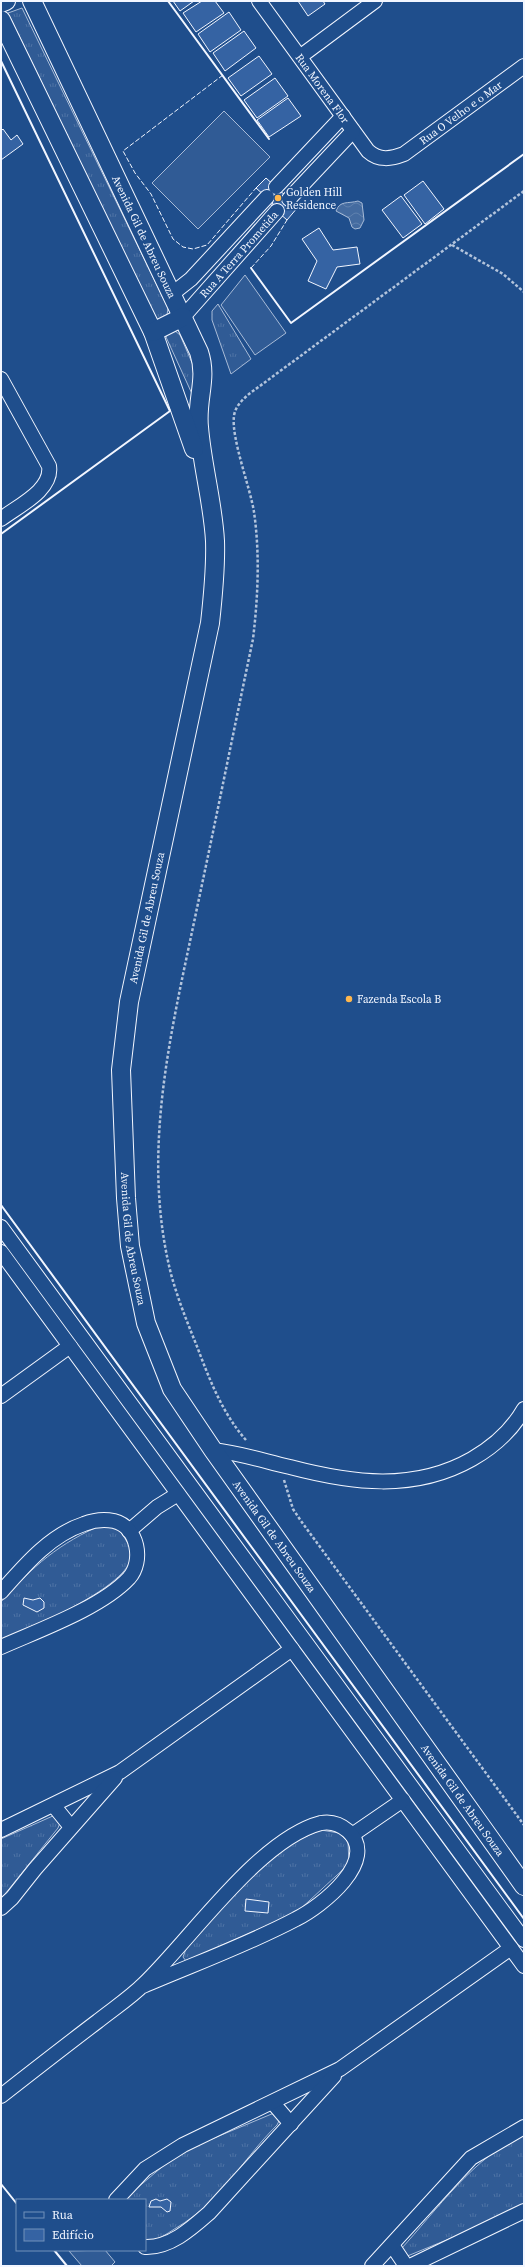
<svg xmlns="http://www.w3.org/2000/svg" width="525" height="2267" viewBox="0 0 525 2267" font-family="'Source Serif 4',serif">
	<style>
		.grass { fill: url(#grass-tufts); stroke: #a8bbd7 }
		.built { fill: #305b95; stroke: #a8bbd7 }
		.water { fill: url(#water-waves); stroke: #a8bbd7 }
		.building { fill: #3563a3; stroke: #f2f6ff }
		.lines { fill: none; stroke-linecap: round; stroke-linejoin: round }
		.minor-casing { stroke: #f2f6ff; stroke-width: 16 }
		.tertiary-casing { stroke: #f2f6ff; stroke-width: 20 }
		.path { stroke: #b3c4dc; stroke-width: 2.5; stroke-dasharray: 3 2; stroke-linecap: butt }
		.minor { stroke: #1f4e8c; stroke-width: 14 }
		.tertiary { stroke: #1f4e8c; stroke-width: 18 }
		.fence { stroke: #f2f6ff; stroke-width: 1; stroke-dasharray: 5 2; stroke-linecap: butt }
		.wall { stroke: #f2f6ff; stroke-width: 2 }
		.poi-dot { fill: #ffb74d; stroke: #1f4e8c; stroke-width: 1.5 }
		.labels { text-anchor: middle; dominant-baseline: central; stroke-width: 3; stroke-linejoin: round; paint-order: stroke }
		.street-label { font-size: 11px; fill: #f2f6ff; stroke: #1f4e8c }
		.poi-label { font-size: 11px; fill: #f2f6ff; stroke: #1f4e8c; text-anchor: start }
	</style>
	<defs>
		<pattern id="grass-tufts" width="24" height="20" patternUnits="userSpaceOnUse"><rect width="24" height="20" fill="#305b95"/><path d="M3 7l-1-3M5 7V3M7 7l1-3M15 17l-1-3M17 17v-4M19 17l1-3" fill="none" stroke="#4e73a5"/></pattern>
		<pattern id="water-waves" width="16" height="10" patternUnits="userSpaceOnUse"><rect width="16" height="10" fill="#446ba0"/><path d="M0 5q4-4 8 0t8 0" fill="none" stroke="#5f81ae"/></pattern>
	</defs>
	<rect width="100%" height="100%" fill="#1f4e8c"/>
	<!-- grass -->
	<path class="grass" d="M 22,8 L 168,308 L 167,315 L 157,321 L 8,13 Z
		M 218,304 L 251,359 L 231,374 L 212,320 L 212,311 Z
		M 174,330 L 180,335 L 196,372 L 193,396 L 166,337 L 168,332 Z
		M 104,1524 L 118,1528 C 123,1536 134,1549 131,1559 C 122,1590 30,1628 1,1641 L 1,1602 C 33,1566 59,1543 104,1524 Z
		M 55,1815 L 61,1820 L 58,1828 L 1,1899 L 1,1839 Z
		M 321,1830 L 339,1833 L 348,1842 L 349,1864 L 296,1913 L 186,1961 L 183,1957 L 186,1949 C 226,1904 263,1851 321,1830 Z
		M 274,2113 L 281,2117 L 277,2125 C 240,2162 222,2201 176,2228 C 165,2235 157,2241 145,2241 L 145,2200 L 123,2200 L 169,2161 L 195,2146 Z
		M 524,2135 L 524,2204 L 471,2230 L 405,2257 L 401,2249 C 435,2212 476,2154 524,2135 Z"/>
	<!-- built -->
	<path class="built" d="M 224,111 L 270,157 L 198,229 L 152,183 Z
		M 245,275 L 286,333 L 255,355 L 221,305 Z
		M 105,2250 L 115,2262 L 111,2266 L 82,2266 L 69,2251 Z"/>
	<!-- water -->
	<path class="water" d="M 358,201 L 362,203 L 364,220 L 360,228 L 355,229 L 352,227 L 349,218 L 336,211 C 340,200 348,204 358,201 Z"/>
	<!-- building -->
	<path class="building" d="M 173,1 L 194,1 L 180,11 Z
		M 202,1 L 215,1 L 224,13 L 196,32 L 183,13 Z
		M 298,1 L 323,1 L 325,4 L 308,16 Z
		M 229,12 L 241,30 L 210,52 L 198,34 Z
		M 244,31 L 256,48 L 225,71 L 213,53 Z
		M 259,56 L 272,74 L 241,96 L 228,78 Z
		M 275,78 L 288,96 L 257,118 L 244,100 Z
		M 288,98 L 301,116 L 269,137 L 257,120 Z
		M 3,129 L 11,140 L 17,135 L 23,144 L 1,160 L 1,131 Z
		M 266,178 L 298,207 L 287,220 L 271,206 L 273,203 L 256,188 Z
		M 423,181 L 444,209 L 425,224 L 404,195 Z
		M 401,196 L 422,224 L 403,238 L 382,210 Z
		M 319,228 L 333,250 L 357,247 L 360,264 L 337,267 L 326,289 L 308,281 L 317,261 L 302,239 Z
		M 24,1598 L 33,1600 L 40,1598 L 44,1602 L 44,1608 L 37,1612 L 23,1605 Z
		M 246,1899 L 269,1902 L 268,1913 L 245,1911 Z
		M 156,2199 L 160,2201 L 167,2199 L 171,2202 L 170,2211 L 167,2212 L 161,2207 L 149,2207 L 151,2201 Z"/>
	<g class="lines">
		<defs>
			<g id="minor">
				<path id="s1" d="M 259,1 L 368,151 C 379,161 391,159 404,154 L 524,66"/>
				<path d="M 301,56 L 375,1"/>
				<path d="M 276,187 L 343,116"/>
				<path d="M 289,199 L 353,131"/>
				<path d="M 172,294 L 191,279 L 267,197"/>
				<path id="s2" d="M 183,317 L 277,211"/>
				<path d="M 1,379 L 49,466 C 53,490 18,506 1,519"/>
				<path d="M 1,1227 L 524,1940"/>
				<path d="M 1,1252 L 524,1966"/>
				<path d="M 1,1396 L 70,1346"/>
				<path d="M 213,1450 C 240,1453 264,1461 290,1467 C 351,1483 414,1492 472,1459 C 493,1447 512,1430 524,1409"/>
				<path d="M 129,1531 L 157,1507 L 178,1494"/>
				<path d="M 1,1592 C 24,1566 50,1535 84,1524 C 94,1520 104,1519 114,1521 C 138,1527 144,1561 129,1578 C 101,1608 39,1630 1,1647"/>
				<path d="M 54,1806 L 71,1827"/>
				<path d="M 1,1830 L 120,1772 L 292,1649"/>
				<path d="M 352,1835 L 403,1800"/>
				<path d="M 1,1908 L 12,1898 L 35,1869 L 115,1778"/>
				<path d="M 1,2096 C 33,2071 65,2046 98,2021 C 113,2009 130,1998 144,1984 C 191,1939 259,1839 321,1823 C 332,1821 340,1824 348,1831 C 380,1860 322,1906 296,1919 C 247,1945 194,1964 143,1986"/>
				<path d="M 273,2103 L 291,2124"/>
				<path d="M 116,2200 L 145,2169 L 183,2145 L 340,2069 L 511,1948"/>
				<path d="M 392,2245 L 406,2266"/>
				<path d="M 145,2247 C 170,2248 192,2228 209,2213 L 334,2076"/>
				<path d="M 372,2266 L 471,2158 L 524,2127"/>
				<path d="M 410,2266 L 524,2211"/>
			</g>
			<g id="tertiary">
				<path id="s3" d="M 32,1 L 199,352 C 208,379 196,399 199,427 C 202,465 213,503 215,541 C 216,569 213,596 210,623 L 129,1002 L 121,1070 L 126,1198 L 130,1246 L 146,1323 L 172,1389 L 213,1450 L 524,1886"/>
				<path d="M 1,3 L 6,1"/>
				<path d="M 1,20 L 153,332 L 194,449"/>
				<path d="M 153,332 L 183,317"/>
			</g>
		</defs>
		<!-- minor casing -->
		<use href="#minor" class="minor-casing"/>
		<!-- tertiary casing -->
		<use href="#tertiary" class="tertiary-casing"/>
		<!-- path -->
		<path class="path" d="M 452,245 L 503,274 L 524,292
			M 246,1440 C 223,1414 210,1381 198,1349 C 188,1324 178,1300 171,1274 C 140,1150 172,1029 197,908 C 216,819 234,729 253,639 C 258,597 260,554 254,512 C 250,487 231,438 234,416 C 235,407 242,400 249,394 L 524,191
			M 284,1480 L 293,1509 L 301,1521 L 524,1825"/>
		<!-- minor -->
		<use href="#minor" class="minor"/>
		<!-- tertiary -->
		<use href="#tertiary" class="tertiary"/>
		<!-- fence -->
		<path class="fence" d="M 223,75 L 123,151 L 135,173 L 151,194 L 173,239 L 183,247 L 193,249 L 207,245 L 256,188
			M 251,268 L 271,246 L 287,220"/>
		<!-- wall -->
		<path class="wall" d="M 168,1 L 269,139
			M 1,61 L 170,411 L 1,534
			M 251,268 L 291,323 L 524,154
			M 1,1205 L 524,1919
			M 1,2184 L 17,2204
			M 54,2250 L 67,2266"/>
	</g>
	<!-- markers -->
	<g class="poi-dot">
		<circle cx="278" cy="198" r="4"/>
		<circle cx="349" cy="999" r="4"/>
	</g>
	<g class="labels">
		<!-- street labels -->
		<g class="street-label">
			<text stroke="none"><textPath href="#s1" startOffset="108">Rua Morena Flor</textPath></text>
			<text stroke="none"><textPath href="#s1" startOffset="294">Rua O Velho e o Mar</textPath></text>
			<text stroke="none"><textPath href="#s3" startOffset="261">Avenida Gil de Abreu Souza</textPath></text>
			<text stroke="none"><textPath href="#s2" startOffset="84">Rua A Terra Prometida</textPath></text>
			<text transform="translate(147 918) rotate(-78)">Avenida Gil de Abreu Souza</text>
			<text stroke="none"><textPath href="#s3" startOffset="1287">Avenida Gil de Abreu Souza</textPath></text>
			<text stroke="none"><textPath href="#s3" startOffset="1623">Avenida Gil de Abreu Souza</textPath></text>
			<text stroke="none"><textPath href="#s3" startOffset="1947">Avenida Gil de Abreu Souza</textPath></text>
		</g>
		<!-- poi labels -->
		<g class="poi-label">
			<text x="286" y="192">Golden Hill<tspan x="286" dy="13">Residence</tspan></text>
			<text x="357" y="999">Fazenda Escola B</text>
		</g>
	</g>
	<!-- border -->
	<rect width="525" height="2267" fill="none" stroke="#f2f6ff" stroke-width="4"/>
	<!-- legend -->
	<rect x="16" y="2199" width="130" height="52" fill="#1f4e8c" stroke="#7391ba"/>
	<rect x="24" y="2212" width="20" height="6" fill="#1f4e8c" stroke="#7391ba"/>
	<text x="52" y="2219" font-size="12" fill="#f2f6ff">Rua</text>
	<rect x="24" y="2229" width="20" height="12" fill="#3563a3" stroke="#7391ba"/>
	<text x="52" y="2239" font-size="12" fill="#f2f6ff">Edifício</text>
</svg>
